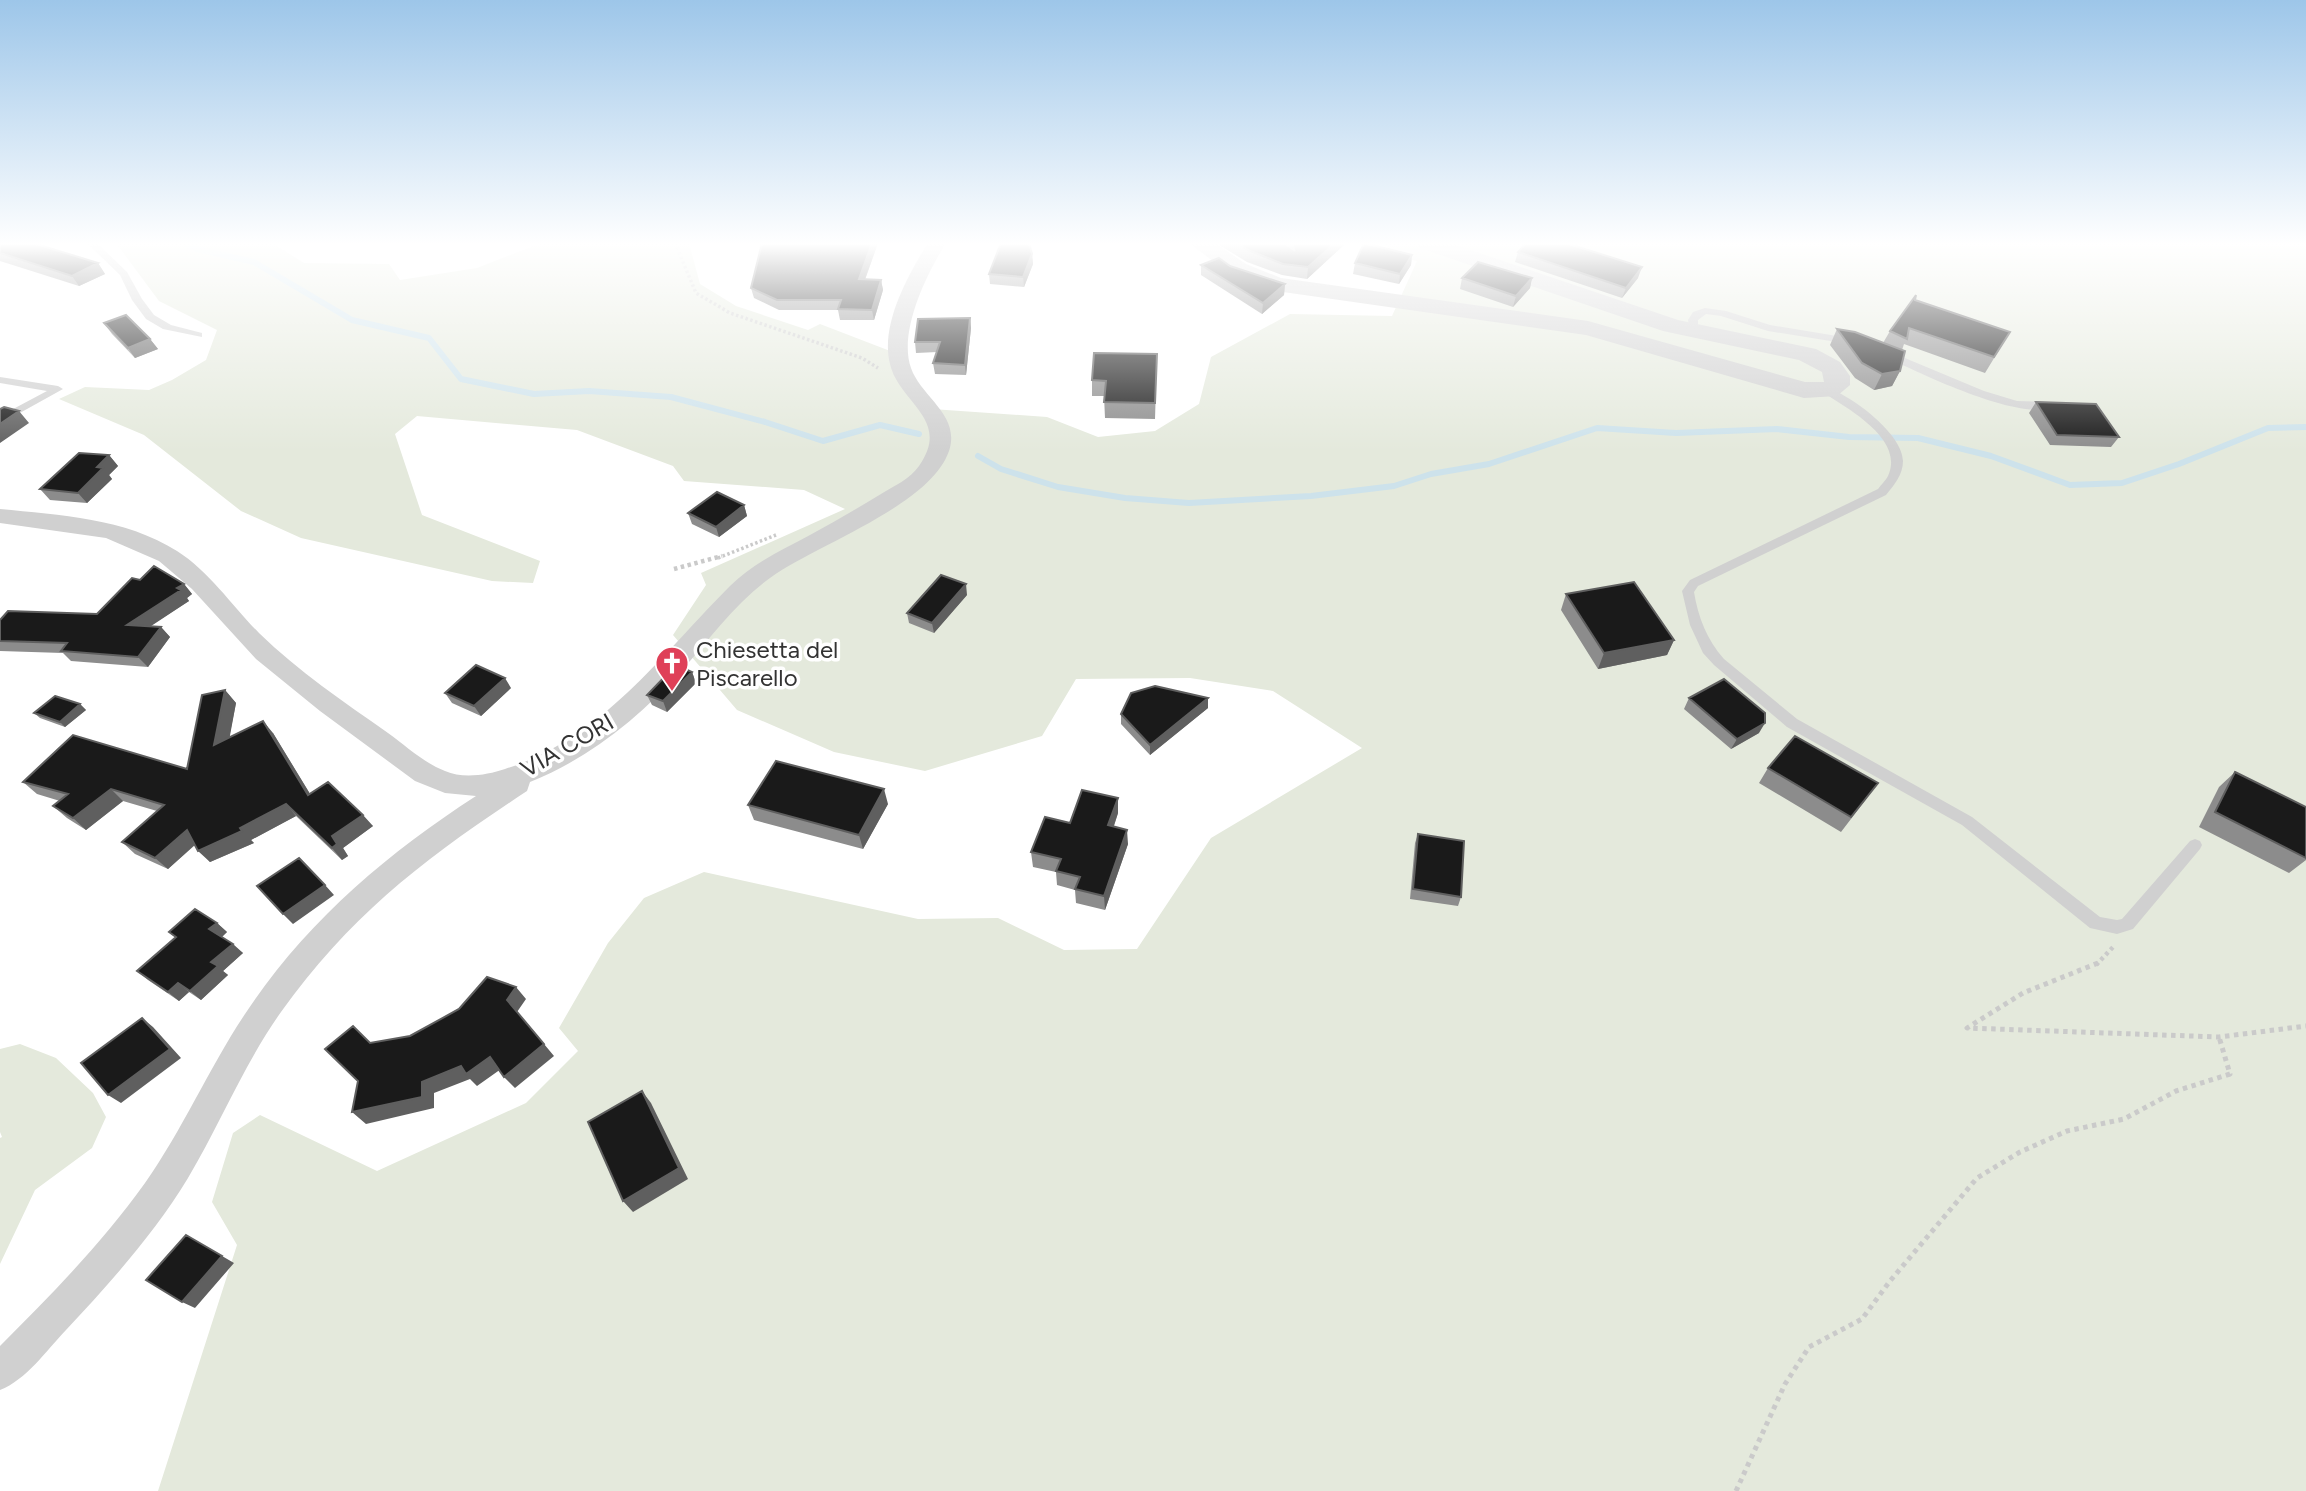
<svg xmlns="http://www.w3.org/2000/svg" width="2306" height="1491" viewBox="0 0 2306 1491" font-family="Figtree,sans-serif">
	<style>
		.green { fill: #e4e9dc }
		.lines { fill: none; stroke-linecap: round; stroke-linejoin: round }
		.stream { stroke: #cde2eb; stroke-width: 6 }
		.path-far2 { stroke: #cacaca; stroke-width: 3.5; stroke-dasharray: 2.5 2.5; stroke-linecap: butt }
		.path-far1 { stroke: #cacaca; stroke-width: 4.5; stroke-dasharray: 3.5 3.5; stroke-linecap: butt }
		.path { stroke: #cacaca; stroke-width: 5; stroke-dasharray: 4.5 4.5; stroke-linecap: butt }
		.service { fill: #d0d0d0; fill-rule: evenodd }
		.minor { fill: #d0d0d0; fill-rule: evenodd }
		.tertiary { fill: #d0d0d0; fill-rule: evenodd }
		.wall { fill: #8c8c8c }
		.shaded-wall { fill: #5f5f5f }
		.building { fill: #1a1a1a; stroke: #5f5f5f; stroke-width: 2 }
		.labels { text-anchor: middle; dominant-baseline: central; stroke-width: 7; stroke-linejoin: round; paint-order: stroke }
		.poi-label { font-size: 24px; fill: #333; stroke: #fff; text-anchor: start }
		.street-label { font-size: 24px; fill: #333; stroke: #fff }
	</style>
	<rect width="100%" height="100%" fill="#fff"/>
	<!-- green -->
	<path class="green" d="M 116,243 L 272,243 L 304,263 L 389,264 L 400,280 L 477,268 L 541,243 L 689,243 L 700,284 L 736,306 L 808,330 L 820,324 L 898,354 L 932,409 L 1047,417 L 1098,437 L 1155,431 L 1199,404 L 1211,357 L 1290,314 L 1392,316 L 1417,261 L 1386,254 L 1387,245 L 1382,243 L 2306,243 L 2306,1491 L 158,1491 L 237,1245 L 212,1202 L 233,1133 L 260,1115 L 377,1171 L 526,1103 L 578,1051 L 559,1028 L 608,943 L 644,898 L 704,872 L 918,919 L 998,918 L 1064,950 L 1137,949 L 1211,838 L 1362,748 L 1273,691 L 1190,678 L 1076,679 L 1042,736 L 925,771 L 834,752 L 737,710 L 673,635 L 706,585 L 701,573 L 845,509 L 804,490 L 684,481 L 673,466 L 577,430 L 417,416 L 395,434 L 422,515 L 540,561 L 533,583 L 492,581 L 301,538 L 241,511 L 144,435 L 59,399 L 85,387 L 149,390 L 172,380 L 206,360 L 217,330 L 159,301 Z
		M 20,1044 L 56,1058 L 93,1093 L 106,1117 L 92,1148 L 35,1190 L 0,1264 L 0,1138 L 2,1137 L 0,1132 L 0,1049 Z"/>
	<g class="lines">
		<!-- stream -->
		<path class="stream" d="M 183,243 L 197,249 L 254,262 L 352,320 L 429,338 L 461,379 L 534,394 L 589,391 L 671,397 L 765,422 L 823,441 L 880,425 L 919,434
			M 978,456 L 1001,469 L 1058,487 L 1125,498 L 1189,503 L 1311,496 L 1394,486 L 1431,474 L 1489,464 L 1597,428 L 1676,433 L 1777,429 L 1849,437 L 1918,438 L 1991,456 L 2070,485 L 2122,483 L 2179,464 L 2268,428 L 2306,427"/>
		<!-- path-far2 -->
		<path class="path-far2" d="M 675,243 L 696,293 L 730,313 L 862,358 L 878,368
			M 718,558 L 776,535"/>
		<!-- path-far1 -->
		<path class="path-far1" d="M 674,569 L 722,556
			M 2096,965 L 2115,945"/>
		<!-- path -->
		<path class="path" d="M 2098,963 L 2023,993 L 1967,1028 L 2219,1037 L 2306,1026
			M 1736,1491 L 1785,1384 L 1809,1347 L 1862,1319 L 1890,1281 L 1977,1178 L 2020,1152 L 2067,1131 L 2124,1119 L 2176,1091 L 2230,1074 L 2219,1037"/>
		<!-- service -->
		<path class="service" d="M 87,243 L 97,243 L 127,272 L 142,299 L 154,315 L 171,325 L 202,333 L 202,337 L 163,329 L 146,319 L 132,300 L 120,275 Z
			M 1705,308 L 1726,311 L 1770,325 L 1849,338 L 1854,341 L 1849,344 L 1768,331 L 1721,316 L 1706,314 L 1698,320 L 1698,333 L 1690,333 L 1688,320 L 1693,312 Z
			M 1888,351 L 1984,391 L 2017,401 L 2051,402 L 2056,405 C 2027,426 1915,371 1884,356 L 1884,352 Z
			M 0,377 L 58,386 L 63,389 L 0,424 L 0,416 L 47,391 L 0,383 Z
			M 1828,388 C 1852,396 1903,434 1903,461 C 1903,475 1894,485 1886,495 L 1698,586 L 1694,592 C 1698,617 1707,640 1724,659 L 1797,719 L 1972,817 L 2100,917 L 2117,920 L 2122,919 L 2190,841 L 2195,839 L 2200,841 L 2202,845 L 2200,849 L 2133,929 L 2117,934 L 2090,928 L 1962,825 L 1787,727 L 1714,665 L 1703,653 L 1690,625 L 1682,591 L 1690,580 L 1878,489 C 1881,485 1886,480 1888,476 C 1905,439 1848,409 1824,393 L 1823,391 Z"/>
		<!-- minor -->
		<path class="minor" d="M 928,243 L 946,243 C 927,273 898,332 911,368 C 921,397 961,415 949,451 C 930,506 817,544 770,578 C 736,602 710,639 682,670 C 640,717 590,758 530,782 L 527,791 C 427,857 352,913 281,1012 C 244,1064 220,1124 188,1178 C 154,1234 110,1283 66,1330 C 46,1351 26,1380 0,1390 L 0,1346 C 51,1295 103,1242 145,1183 C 183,1129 209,1068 245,1014 C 305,923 385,855 476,796 L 445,793 L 415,781 L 320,711 L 256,659 L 192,589 L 159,561 L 106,538 L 0,523 L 0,509 C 60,515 125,518 177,551 C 210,572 232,606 259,633 C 298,671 344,702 388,733 C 406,746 424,763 445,771 C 463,779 487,775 505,769 C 603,738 661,655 730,586 C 753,563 782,550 810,535 C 834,522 858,508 881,494 C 894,486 910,479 919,466 C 952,419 899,403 890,364 C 880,325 908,275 928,243 Z"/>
		<!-- tertiary -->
		<path class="tertiary" d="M 1189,243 L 1215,243 L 1246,264 L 1281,278 L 1588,321 L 1805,382 L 1824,382 L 1822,372 L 1799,360 L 1663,331 L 1420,248 L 1417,243 L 1450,243 L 1678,320 L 1816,349 L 1840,362 L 1850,376 L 1850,385 L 1837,396 L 1804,398 L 1586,335 L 1276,291 L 1230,274 Z"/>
	</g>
	<!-- wall -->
	<path class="wall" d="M 0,243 L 98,263 L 105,274 L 79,286 L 0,261 Z
		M 762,243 L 878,243 L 865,280 L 881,280 L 883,290 L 874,320 L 840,320 L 838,310 L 779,310 L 754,298 L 751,288 Z
		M 1216,243 L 1346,243 L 1307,279 L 1282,275 L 1247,262 Z
		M 1518,252 L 1638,278 L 1622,298 L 1515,262 Z
		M 1032,254 L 1033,264 L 1024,287 L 990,284 L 989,274 Z
		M 1412,255 L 1411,265 L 1399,284 L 1353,274 L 1355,263 Z
		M 1201,265 L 1230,266 L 1285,284 L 1284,295 L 1262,314 L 1201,275 Z
		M 1462,278 L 1532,278 L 1530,288 L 1513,307 L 1460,289 Z
		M 1915,300 L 2010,332 L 1985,373 L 1904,344 L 1902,350 L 1900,371 L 1892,386 L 1874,390 L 1855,378 L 1830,345 L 1837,329 L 1883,343 L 1890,331 Z
		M 970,318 L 971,328 L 966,375 L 935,374 L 933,363 L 937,352 L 916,353 L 915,342 Z
		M 104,323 L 150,339 L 158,349 L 135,358 L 112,334 Z
		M 1157,354 L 1155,419 L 1105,418 L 1104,396 L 1092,396 L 1092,380 Z
		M 2036,402 L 2119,437 L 2111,447 L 2050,445 L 2029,413 Z
		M 109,455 L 118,466 L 109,475 L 112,479 L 87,503 L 50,500 L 40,489 Z
		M 744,505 L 747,516 L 719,537 L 692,524 L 688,513 Z
		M 184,584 L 192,594 L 187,598 L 189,601 L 150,626 L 161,627 L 170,637 L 148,667 L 71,661 L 63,653 L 0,651 L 0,620 L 97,614 Z
		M 1566,594 L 1674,640 L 1667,655 L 1598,669 L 1561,610 Z
		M 967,595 L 934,633 L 909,623 L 907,613 Z
		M 692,672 L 696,683 L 667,712 L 652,705 L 647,695 Z
		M 511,688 L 481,716 L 452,703 L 445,693 Z
		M 225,690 L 236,703 L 229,738 L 273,733 L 310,794 L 373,826 L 343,848 L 348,856 L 342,860 L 296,816 L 251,840 L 254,843 L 210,862 L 195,845 L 168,869 L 135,854 L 122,842 L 157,811 L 123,801 L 86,830 L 67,818 L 53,806 L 60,801 L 37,794 L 23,782 L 187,769 Z
		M 1689,698 L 1759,733 L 1731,749 L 1684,709 Z
		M 80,704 L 86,710 L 65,727 L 40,718 L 34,713 Z
		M 1208,708 L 1150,755 L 1121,724 L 1121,714 Z
		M 1768,768 L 1867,798 L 1841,832 L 1759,783 Z
		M 2235,772 L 2306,807 L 2306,860 L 2289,873 L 2199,827 L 2219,787 Z
		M 1118,798 L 1118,813 L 1114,826 L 1128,844 L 1105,910 L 1076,903 L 1075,890 L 1057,885 L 1056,872 L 1033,867 L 1031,852 L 1070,823 Z
		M 888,804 L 863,849 L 754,820 L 748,805 Z
		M 1418,834 L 1461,897 L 1458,906 L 1410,899 L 1415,843 Z
		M 217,923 L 227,932 L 221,937 L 243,953 L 223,971 L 228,975 L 201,1000 L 189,992 L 179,1001 L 148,980 L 137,971 L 176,938 L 169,932 Z"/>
	<!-- shaded-wall -->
	<path class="shaded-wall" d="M 872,243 L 878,243 L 861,290 L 859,279 Z
		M 1335,243 L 1346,243 L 1307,279 L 1308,267 Z
		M 1032,254 L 1033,264 L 1024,287 L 1023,277 Z
		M 1412,255 L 1411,265 L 1399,284 L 1400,274 Z
		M 98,263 L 105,274 L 79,286 L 72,276 Z
		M 1642,267 L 1638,278 L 1622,298 L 1626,288 Z
		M 1532,278 L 1530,288 L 1513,307 L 1516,296 Z
		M 881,280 L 883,290 L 874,320 L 872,310 Z
		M 1285,284 L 1284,295 L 1262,314 L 1263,303 Z
		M 970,318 L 971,328 L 966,375 L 965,365 Z
		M 150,339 L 158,349 L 135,358 L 128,348 Z
		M 1900,371 L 1892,386 L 1874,390 L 1882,374 Z
		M 19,411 L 29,423 L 0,443 L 0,424 Z
		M 109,455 L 118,466 L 109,475 L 112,479 L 87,503 L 78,493 L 97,467 Z
		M 744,505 L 747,516 L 719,537 L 716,527 Z
		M 184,584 L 192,594 L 187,598 L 189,601 L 136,636 L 127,625 Z
		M 966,584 L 967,595 L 934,633 L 932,623 Z
		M 161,627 L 170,637 L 148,667 L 138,657 Z
		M 1674,640 L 1667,655 L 1598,669 L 1604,653 Z
		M 692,672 L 696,683 L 667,712 L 663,701 Z
		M 505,678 L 511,688 L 481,716 L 474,706 Z
		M 225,690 L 236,703 L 226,757 L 214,745 Z
		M 1208,698 L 1208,708 L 1150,755 L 1150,745 Z
		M 80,704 L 86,710 L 65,727 L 60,722 Z
		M 263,721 L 273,733 L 318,807 L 308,795 Z
		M 1765,723 L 1759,733 L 1731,749 L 1737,739 Z
		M 111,789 L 123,801 L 86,830 L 73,818 Z
		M 884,789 L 888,804 L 863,849 L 859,835 Z
		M 1118,798 L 1118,813 L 1109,840 L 1108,825 Z
		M 286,804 L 296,816 L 251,840 L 254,843 L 210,862 L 198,851 Z
		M 363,815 L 373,826 L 343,848 L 348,856 L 342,860 L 332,848 L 332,836 Z
		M 187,830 L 199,841 L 168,869 L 155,858 Z
		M 1127,830 L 1128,844 L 1105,910 L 1104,896 Z
		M 325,885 L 334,895 L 293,924 L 283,914 Z
		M 217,923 L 227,932 L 220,939 L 209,929 Z
		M 233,944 L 243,953 L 223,971 L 228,975 L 201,1000 L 190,991 L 211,962 Z
		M 178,983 L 189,992 L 179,1001 L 168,992 Z
		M 516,987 L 526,999 L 517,1012 L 507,1000 Z
		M 142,1018 L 153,1027 L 181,1058 L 121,1103 L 108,1095 Z
		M 544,1044 L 554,1056 L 515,1088 L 504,1077 Z
		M 490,1057 L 501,1069 L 477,1086 L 470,1079 L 434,1093 L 434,1108 L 366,1124 L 352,1112 L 422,1082 L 461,1066 Z
		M 642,1091 L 651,1103 L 688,1179 L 633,1212 L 623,1201 Z
		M 186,1235 L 234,1263 L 195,1308 L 182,1302 Z"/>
	<!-- building -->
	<path class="building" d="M 0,243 L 33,243 L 98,263 L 72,276 L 0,253 Z
		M 762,243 L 872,243 L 859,279 L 881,280 L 872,310 L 838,309 L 841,300 L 777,300 L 751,288 Z
		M 1001,243 L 1029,243 L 1032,254 L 1023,277 L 989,274 Z
		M 1237,243 L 1285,243 L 1295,251 L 1291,243 L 1335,243 L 1308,267 L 1283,264 L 1248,250 Z
		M 1364,243 L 1412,255 L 1400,274 L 1355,263 Z
		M 1526,243 L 1570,243 L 1569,244 L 1642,267 L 1626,288 L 1518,252 Z
		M 1219,258 L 1230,266 L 1285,284 L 1263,303 L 1201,265 Z
		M 1478,262 L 1532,278 L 1516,296 L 1462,278 Z
		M 1916,295 L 1915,300 L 2010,332 L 1994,357 L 1909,328 L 1907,339 L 1890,331 Z
		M 126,315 L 150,339 L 128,348 L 104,323 Z
		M 970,318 L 965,365 L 933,363 L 940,342 L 915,342 L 918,319 Z
		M 1837,329 L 1855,332 L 1905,351 L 1900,371 L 1882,374 L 1862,363 Z
		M 1094,353 L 1157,354 L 1155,403 L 1104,402 L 1106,381 L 1092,380 Z
		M 2036,402 L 2096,404 L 2119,437 L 2057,435 Z
		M 4,407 L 19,411 L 0,424 L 0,409 Z
		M 79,453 L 109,455 L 97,467 L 103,468 L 78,493 L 40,489 Z
		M 717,492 L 744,505 L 716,527 L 688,513 Z
		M 154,566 L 184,584 L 177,588 L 181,590 L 127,625 L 161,627 L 138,657 L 61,651 L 67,643 L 0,641 L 0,620 L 8,611 L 97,614 L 132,578 L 140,580 Z
		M 941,575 L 966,584 L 932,623 L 907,613 Z
		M 1634,582 L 1674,640 L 1604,653 L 1566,594 Z
		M 476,665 L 505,678 L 474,706 L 445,693 Z
		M 676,665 L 692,672 L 663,701 L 647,695 Z
		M 1724,679 L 1765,713 L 1765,723 L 1737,739 L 1689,698 Z
		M 1155,686 L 1208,698 L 1150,745 L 1121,714 L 1131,693 Z
		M 225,690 L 214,745 L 263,721 L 308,795 L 328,782 L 363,815 L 332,836 L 337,844 L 332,848 L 286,804 L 240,828 L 242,831 L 198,851 L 187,830 L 155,858 L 122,842 L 164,805 L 111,789 L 73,818 L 53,806 L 68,794 L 23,782 L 73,735 L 187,769 L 202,695 Z
		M 55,696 L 80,704 L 60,722 L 34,713 Z
		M 1795,736 L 1878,783 L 1851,817 L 1768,768 Z
		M 776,761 L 884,789 L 859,835 L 748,805 Z
		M 2235,772 L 2306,807 L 2306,858 L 2215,812 Z
		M 1082,790 L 1118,798 L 1108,825 L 1127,830 L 1104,896 L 1075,889 L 1080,877 L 1056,871 L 1061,859 L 1031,852 L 1045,817 L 1070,823 Z
		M 1418,834 L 1464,841 L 1461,897 L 1413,889 Z
		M 299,858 L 325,885 L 283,914 L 257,886 Z
		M 195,909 L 217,923 L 209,929 L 233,944 L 211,962 L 218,966 L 190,991 L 178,983 L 168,992 L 137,971 L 176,937 L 169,932 Z
		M 487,977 L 516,987 L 507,1000 L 544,1044 L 504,1077 L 490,1057 L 466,1074 L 461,1066 L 422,1082 L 422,1097 L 352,1112 L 358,1081 L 325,1049 L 353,1026 L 370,1043 L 410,1036 L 459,1009 Z
		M 142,1018 L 170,1049 L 108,1095 L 81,1063 Z
		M 642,1091 L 679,1168 L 623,1201 L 588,1122 Z
		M 186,1235 L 222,1256 L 182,1302 L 146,1280 Z"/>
	<!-- sky -->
	<linearGradient id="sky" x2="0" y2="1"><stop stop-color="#9dc6e9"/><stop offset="0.54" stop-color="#fff"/><stop offset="1" stop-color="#fff" stop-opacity="0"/></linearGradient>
	<rect width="2306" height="452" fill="url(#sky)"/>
	<!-- icons -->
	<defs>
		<symbol id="church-pin" viewBox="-11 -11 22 30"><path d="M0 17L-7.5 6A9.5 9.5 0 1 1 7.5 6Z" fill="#df4058" stroke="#fff"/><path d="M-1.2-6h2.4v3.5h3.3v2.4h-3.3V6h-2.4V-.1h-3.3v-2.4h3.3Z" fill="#fff"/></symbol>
	</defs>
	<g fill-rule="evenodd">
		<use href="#church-pin" x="653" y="644" width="38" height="52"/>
	</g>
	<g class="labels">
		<!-- poi labels -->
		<g class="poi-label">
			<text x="696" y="649">Chiesetta del<tspan x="696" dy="28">Piscarello</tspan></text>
		</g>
		<!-- street labels -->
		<g class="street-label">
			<text transform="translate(567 745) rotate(-30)">VIA CORI</text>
		</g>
	</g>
</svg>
